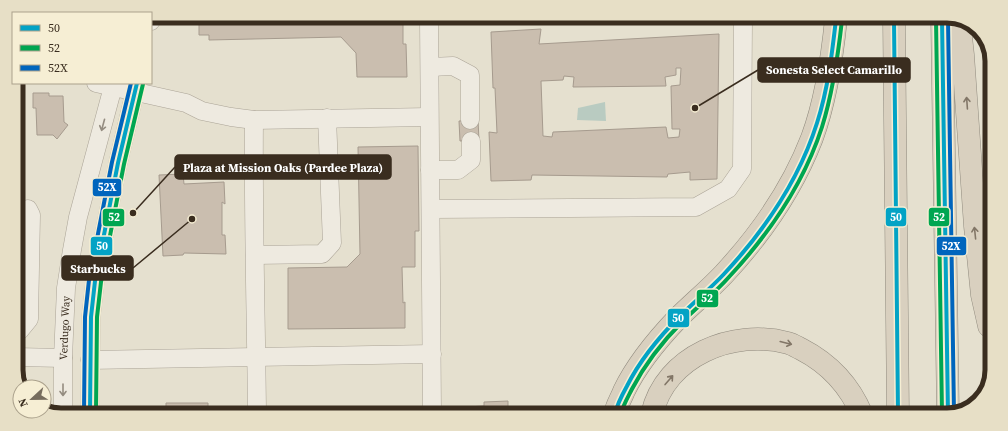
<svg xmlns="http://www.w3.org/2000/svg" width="1008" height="431" viewBox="0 0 1008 431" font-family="'Source Serif 4',serif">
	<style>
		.water { fill: #b9cbc1 }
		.building { fill: #cabeaf; stroke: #a69b8e; fill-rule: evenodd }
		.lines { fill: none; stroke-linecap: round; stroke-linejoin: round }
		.minor-casing { stroke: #aba497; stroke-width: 19 }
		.highway-casing { stroke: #908a7e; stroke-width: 23 }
		.minor { stroke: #eeeae0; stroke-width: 18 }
		.highway { stroke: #d9d0bf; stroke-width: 22 }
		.bus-1-casing { stroke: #f6eed4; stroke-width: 7 }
		.bus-2-casing { stroke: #f6eed4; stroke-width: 7 }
		.bus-3-casing { stroke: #f6eed4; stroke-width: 7 }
		.bus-1 { stroke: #03a3c5; stroke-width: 4 }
		.bus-2 { stroke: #00a651; stroke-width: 4 }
		.bus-3 { stroke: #0065bd; stroke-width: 4 }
		.oneway { stroke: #827667 }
		.oneway2 { stroke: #948c80 }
		.labels { text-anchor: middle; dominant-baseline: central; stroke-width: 3.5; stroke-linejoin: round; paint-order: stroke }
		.street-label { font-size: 11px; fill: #3a2d1f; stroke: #f6eed4 }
		.rim { fill: none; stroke: #3a2d1f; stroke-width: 5 }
		.leader { fill: none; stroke: #3a2d1f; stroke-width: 1.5 }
		.callout-dot { fill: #3a2d1f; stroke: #f6eed4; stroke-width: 1.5 }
		.callout { fill: #3a2d1f; stroke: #3a2d1f; stroke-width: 1.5 }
		.callout-label { font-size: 12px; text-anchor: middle; font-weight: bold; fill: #fff }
		.line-badge { stroke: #f6eed4; stroke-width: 1.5 }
		.badge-label { font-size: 11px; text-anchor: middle; font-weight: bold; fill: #fff }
	</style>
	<rect width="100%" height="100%" fill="#e5e0cf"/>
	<!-- water -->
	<path class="water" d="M 605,102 L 606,121 L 577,120 L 578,108 Z"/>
	<!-- building -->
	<path class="building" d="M 199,17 L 403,17 L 403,44 L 406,44 L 407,77 L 357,77 L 356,53 L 341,37 L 209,40 L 209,35 L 199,35 Z
		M 541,29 L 539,44 L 719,34 L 717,179 L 690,180 L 690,172 L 668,174 L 667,177 L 532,175 L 531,180 L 491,181 L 489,132 L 497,133 L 495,88 L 493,88 L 491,32 ZM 676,68 L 681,68 L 680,85 L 671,86 L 672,129 L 680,129 L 679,137 L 668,138 L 666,127 L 553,132 L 552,137 L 543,136 L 541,81 L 563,80 L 564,76 L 574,77 L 573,87 L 666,86 L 665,77 L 676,75 Z
		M 33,93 L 49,93 L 49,96 L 63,96 L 64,122 L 68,125 L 57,139 L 53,135 L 37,135 L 36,108 L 33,108 Z
		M 478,120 L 479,140 L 460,141 L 459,121 Z
		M 418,146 L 419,231 L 415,231 L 415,267 L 402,267 L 403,303 L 405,302 L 405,328 L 288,329 L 288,268 L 347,267 L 360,254 L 358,147 Z
		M 183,174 L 184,184 L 224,182 L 225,204 L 222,202 L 222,235 L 225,235 L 226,254 L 184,253 L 183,255 L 163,256 L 159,175 Z
		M 16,258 L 24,258 L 27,309 L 16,310 Z
		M 508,401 L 508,411 L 554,410 L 554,414 L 467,413 L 467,407 L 484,406 L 484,402 Z
		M 166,403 L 208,403 L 208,410 L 215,410 L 215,412 L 144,412 L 144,410 L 166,410 Z"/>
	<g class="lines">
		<defs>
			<g id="minor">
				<path d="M 431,17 L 429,19 L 432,413"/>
				<path d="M 151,21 L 152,16"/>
				<path d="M 430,67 L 453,66 L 470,75 L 470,120"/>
				<path d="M 96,83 L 186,103 L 202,111 L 231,117 L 254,120 L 429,117"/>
				<path d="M 254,120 C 253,217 256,315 257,412"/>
				<path d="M 430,170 L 458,170 L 471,160 L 471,141"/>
				<path d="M 431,209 L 696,207 L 728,189 L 742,169 L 743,19"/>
				<path d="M 255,255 L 322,254 L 332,243 L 327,118"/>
				<path d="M 16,330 L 20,330 L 29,319 L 31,215 L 28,209"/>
				<path d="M 16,357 L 63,358"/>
				<path d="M 90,360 L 432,354"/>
				<path id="s1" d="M 63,412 L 63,358 L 66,288 L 72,250 L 78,217 L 114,83"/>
				<path d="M 90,412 L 91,317 L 95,281 L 118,163 L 137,83"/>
			</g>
			<path id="highway" d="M 894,19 L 898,415
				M 942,19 L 948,415
				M 959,19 L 963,55 L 975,226 L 982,295 L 989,326
				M 615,414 C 616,406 621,399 624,391 C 637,364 657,340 678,318 C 693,303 709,290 724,274 C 761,234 792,190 812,138 C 826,100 832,59 836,19
				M 652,414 C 665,356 733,328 788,343 C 792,344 797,347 801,349 C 830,364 850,386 862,415"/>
		</defs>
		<!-- minor casing -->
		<use href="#minor" class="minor-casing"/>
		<!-- highway casing -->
		<use href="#highway" class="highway-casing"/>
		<!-- minor -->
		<use href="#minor" class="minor"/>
		<!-- highway -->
		<use href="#highway" class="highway"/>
		<defs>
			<path id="bus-1" d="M 894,19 L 898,415
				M 942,19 L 948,415
				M 90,412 L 91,317 L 95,281 L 118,163 L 137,83
				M 615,414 C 617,404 622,395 627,386 C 640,360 659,337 680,316 C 694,302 710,289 724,274 C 764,231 799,180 817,123 C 828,89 832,54 836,19"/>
			<path id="bus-2" d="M 936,19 L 942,415
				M 96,412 L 97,317 L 101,282 L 124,164 L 143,84
				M 621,414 C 623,405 628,397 632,389 C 645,364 663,341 683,321 C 698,306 715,293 729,277 C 769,234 804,183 822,127 C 833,92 838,56 842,20"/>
			<path id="bus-3" d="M 948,19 L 954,413
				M 84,412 L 85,317 L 89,280 L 112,162 L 131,83"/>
		</defs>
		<!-- bus-1 casing -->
		<use href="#bus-1" class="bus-1-casing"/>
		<!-- bus-2 casing -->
		<use href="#bus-2" class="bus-2-casing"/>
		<!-- bus-3 casing -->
		<use href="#bus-3" class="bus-3-casing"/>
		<!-- bus-1 -->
		<use href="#bus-1" class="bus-1"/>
		<!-- bus-2 -->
		<use href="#bus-2" class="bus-2"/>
		<!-- bus-3 -->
		<use href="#bus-3" class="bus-3"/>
	</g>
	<!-- one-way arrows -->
	<defs><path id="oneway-shaft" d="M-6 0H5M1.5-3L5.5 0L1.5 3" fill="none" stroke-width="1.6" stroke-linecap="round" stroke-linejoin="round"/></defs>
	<g class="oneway">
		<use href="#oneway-shaft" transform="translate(967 103) rotate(-94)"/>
		<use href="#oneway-shaft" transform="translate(975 233) rotate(-96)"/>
		<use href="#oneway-shaft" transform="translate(786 343) rotate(14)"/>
		<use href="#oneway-shaft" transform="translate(669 380) rotate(-49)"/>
	</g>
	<g class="oneway2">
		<use href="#oneway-shaft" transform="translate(103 125) rotate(105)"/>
		<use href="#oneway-shaft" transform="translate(63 390) rotate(90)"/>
	</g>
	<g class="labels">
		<!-- street labels -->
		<g class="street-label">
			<text stroke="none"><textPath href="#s1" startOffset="84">Verdugo Way</textPath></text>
		</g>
	</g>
	<!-- crop -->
	<path d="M0 0H1008V431H0ZM61 23H947A38 38 0 0 1 985 61V370A38 38 0 0 1 947 408H61A38 38 0 0 1 23 370V61A38 38 0 0 1 61 23Z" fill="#e7dfc6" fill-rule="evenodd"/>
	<path class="rim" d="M61 23H947A38 38 0 0 1 985 61V370A38 38 0 0 1 947 408H61A38 38 0 0 1 23 370V61A38 38 0 0 1 61 23Z"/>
	<!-- callouts -->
	<path class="leader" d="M695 108L758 70M133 213L175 167M192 219L133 268"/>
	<g class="callout-dot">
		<circle cx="695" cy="108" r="4"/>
		<circle cx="133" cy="213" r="4"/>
		<circle cx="192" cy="219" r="4"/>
	</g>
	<g class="callout">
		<rect x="758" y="58" width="152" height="24" rx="4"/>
		<rect x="175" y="155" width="216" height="24" rx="4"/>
		<rect x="62" y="256" width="71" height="24" rx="4"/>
	</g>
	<g class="callout-label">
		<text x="834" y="74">Sonesta Select Camarillo</text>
		<text x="283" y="172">Plaza at Mission Oaks (Pardee Plaza)</text>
		<text x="98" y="273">Starbucks</text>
	</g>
	<g class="line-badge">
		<rect x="92" y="178" width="30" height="19" rx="4" fill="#0065bd"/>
		<rect x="885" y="207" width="22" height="20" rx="4" fill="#03a3c5"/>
		<rect x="928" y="207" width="22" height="20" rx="4" fill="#00a651"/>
		<rect x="102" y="208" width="23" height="19" rx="4" fill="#00a651"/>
		<rect x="936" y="236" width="31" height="20" rx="4" fill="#0065bd"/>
		<rect x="90" y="236" width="23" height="20" rx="4" fill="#03a3c5"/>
		<rect x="696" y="289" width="23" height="19" rx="4" fill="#00a651"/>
		<rect x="667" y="308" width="23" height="20" rx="4" fill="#03a3c5"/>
	</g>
	<g class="badge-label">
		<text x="107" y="191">52X</text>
		<text x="896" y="221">50</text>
		<text x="939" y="221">52</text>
		<text x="114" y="221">52</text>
		<text x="951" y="250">52X</text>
		<text x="102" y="250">50</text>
		<text x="707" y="302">52</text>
		<text x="678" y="322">50</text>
	</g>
	<!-- legend -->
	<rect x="12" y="12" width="140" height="72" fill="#f6eed4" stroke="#aba18c"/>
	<rect x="20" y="25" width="20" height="6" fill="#03a3c5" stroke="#aba18c"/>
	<text x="48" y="32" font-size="12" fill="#3a2d1f">50</text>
	<rect x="20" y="45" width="20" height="6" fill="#00a651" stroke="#aba18c"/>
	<text x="48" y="52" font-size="12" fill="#3a2d1f">52</text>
	<rect x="20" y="65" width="20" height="6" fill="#0065bd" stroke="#aba18c"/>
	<text x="48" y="72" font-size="12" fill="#3a2d1f">52X</text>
	<!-- north arrow -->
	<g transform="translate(32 399) rotate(248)"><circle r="19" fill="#f6eed4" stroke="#aba18c"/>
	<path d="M0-3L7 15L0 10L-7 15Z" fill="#766c5d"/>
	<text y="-6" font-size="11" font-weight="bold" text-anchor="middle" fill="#3a2d1f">N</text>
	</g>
</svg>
